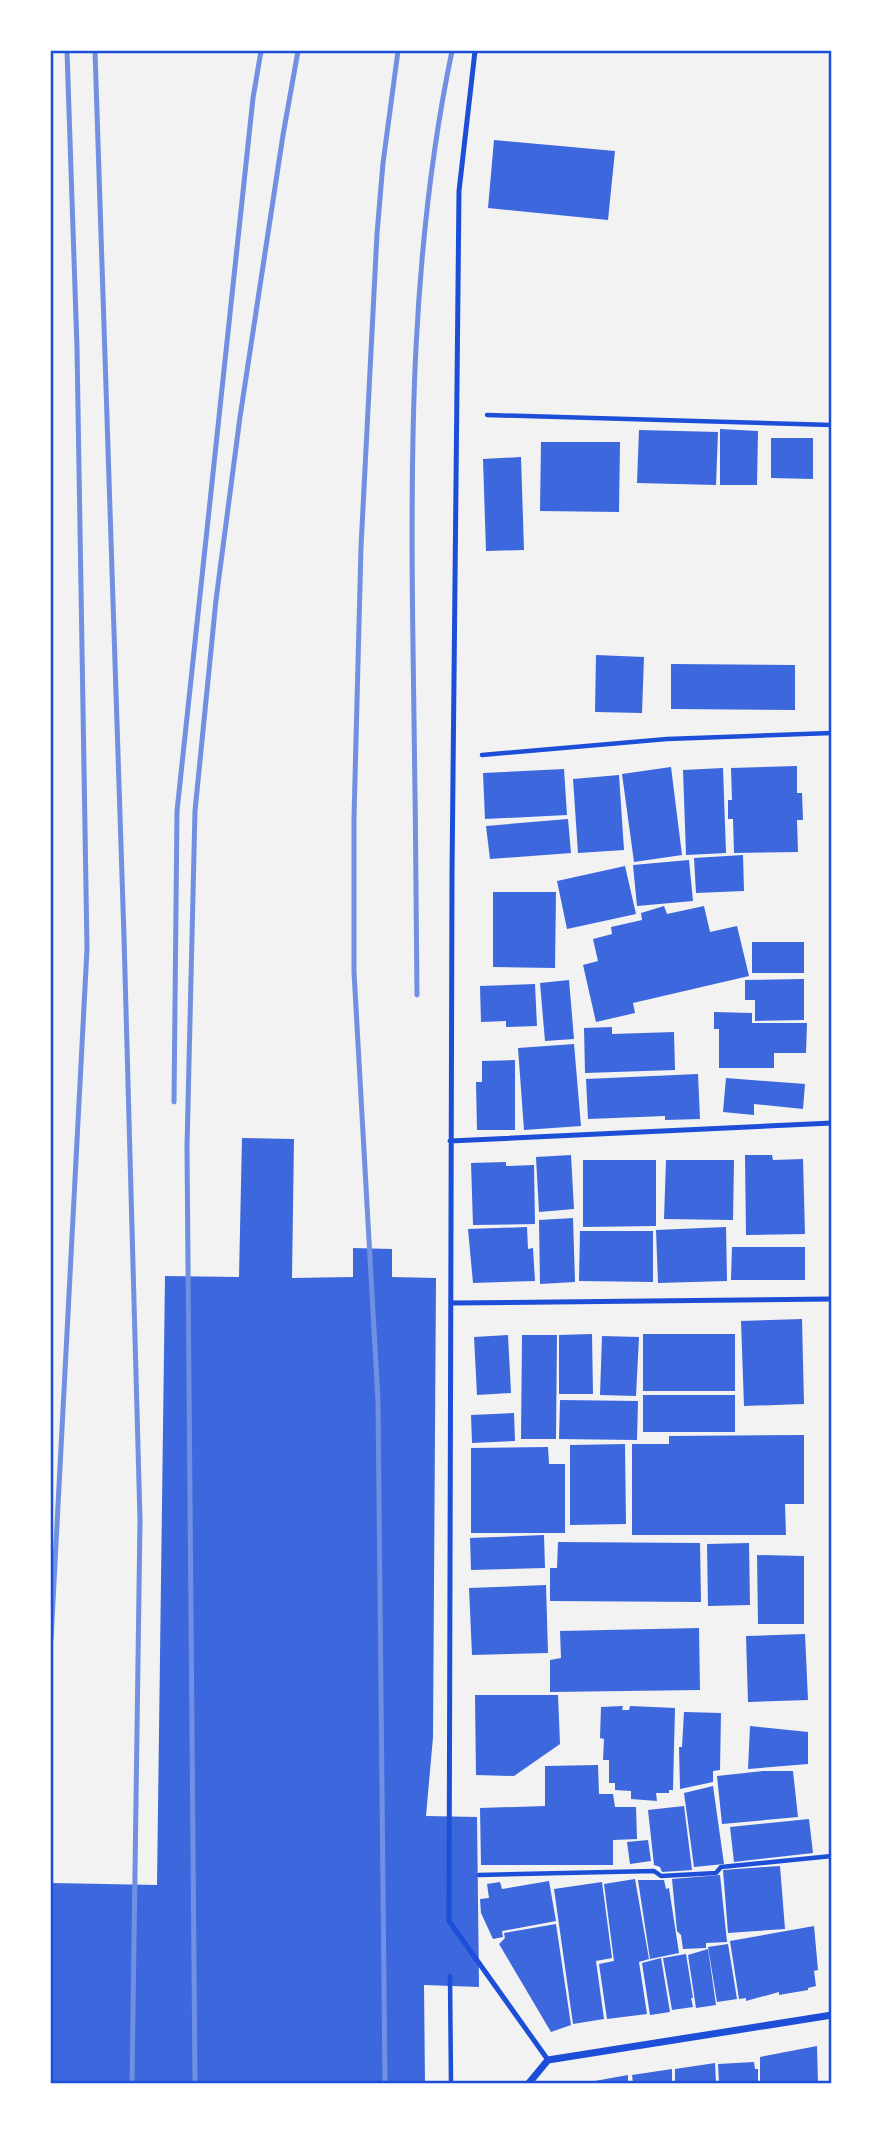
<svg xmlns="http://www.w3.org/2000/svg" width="883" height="2134" viewBox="0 0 883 2134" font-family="Lora,serif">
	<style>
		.building { fill: #3d67dc }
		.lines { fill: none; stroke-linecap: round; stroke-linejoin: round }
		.path { stroke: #1d4ed8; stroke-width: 4.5 }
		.service { stroke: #1d4ed8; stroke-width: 5 }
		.minor { stroke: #1d4ed8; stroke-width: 7 }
		.rail { stroke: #7290e2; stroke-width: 5 }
		.neatline { fill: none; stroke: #1d4ed8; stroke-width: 2.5 }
	</style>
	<rect width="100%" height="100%" fill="#f2f2f2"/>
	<!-- building -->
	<path class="building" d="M 494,140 L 615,151 L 608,220 L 488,208 Z
		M 720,429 L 758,431 L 757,485 L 720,485 Z
		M 639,430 L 718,432 L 716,485 L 637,483 Z
		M 771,438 L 813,438 L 813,479 L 771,478 Z
		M 541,442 L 620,442 L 619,512 L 540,511 Z
		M 521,457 L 524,550 L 486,551 L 483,459 Z
		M 596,655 L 644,657 L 642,713 L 595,712 Z
		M 671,664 L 795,665 L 795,710 L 671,709 Z
		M 797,766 L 797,793 L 802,793 L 803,820 L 797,820 L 798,852 L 734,853 L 733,819 L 728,819 L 728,800 L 732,800 L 731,768 Z
		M 671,767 L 682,855 L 634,862 L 622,774 Z
		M 723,768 L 726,853 L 686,855 L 683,770 Z
		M 564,769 L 567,815 L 485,819 L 483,773 Z
		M 619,775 L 624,850 L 578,853 L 573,779 Z
		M 568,819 L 571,853 L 490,859 L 486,826 Z
		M 743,855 L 744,891 L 696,893 L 694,858 Z
		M 689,860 L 693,901 L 637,906 L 633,865 Z
		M 625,866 L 636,914 L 567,929 L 557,881 Z
		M 493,892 L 556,892 L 555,968 L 493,967 Z
		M 664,906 L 667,914 L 704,906 L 710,932 L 737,926 L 749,976 L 633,1003 L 635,1013 L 596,1022 L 583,965 L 598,961 L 593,939 L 612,934 L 611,927 L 642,920 L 641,913 Z
		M 752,942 L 804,942 L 804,973 L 752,973 Z
		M 804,979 L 804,1020 L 755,1021 L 755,1000 L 745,1000 L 745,980 Z
		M 569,980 L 574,1039 L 545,1041 L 540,983 Z
		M 535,984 L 537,1026 L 506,1027 L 506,1021 L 481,1022 L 480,986 Z
		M 714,1012 L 752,1013 L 752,1023 L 807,1023 L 806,1053 L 774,1053 L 774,1068 L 719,1068 L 719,1029 L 714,1029 Z
		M 612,1027 L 612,1034 L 674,1032 L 675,1070 L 585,1073 L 584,1028 Z
		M 574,1044 L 581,1126 L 524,1130 L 518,1048 Z
		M 515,1060 L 515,1130 L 477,1130 L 476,1082 L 482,1082 L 482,1061 Z
		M 698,1074 L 700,1119 L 665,1120 L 665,1116 L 588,1119 L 586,1079 Z
		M 726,1078 L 805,1084 L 803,1109 L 754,1104 L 754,1115 L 723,1112 Z
		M 242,1138 L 294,1139 L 292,1278 L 353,1277 L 353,1248 L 392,1249 L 392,1277 L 436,1278 L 433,1737 L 426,1816 L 477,1817 L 479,1987 L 424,1985 L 425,2083 L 51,2083 L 51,1883 L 157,1885 L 165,1276 L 239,1277 Z
		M 571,1155 L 574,1209 L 539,1212 L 536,1157 Z
		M 745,1155 L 772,1155 L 773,1160 L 803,1159 L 805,1234 L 746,1235 Z
		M 583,1160 L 656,1160 L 656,1226 L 583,1227 Z
		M 666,1160 L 734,1160 L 733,1220 L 664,1219 Z
		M 506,1162 L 506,1166 L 534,1165 L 535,1224 L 473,1225 L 471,1163 Z
		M 573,1218 L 575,1282 L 540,1284 L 539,1220 Z
		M 527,1227 L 528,1249 L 533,1248 L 535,1281 L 473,1283 L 468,1229 Z
		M 726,1227 L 727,1281 L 658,1283 L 656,1230 Z
		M 580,1231 L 653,1231 L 653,1282 L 579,1281 Z
		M 732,1247 L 805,1247 L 805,1280 L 731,1280 Z
		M 802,1319 L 804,1404 L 744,1406 L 741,1321 Z
		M 592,1334 L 593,1394 L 559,1394 L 559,1335 Z
		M 643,1334 L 735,1334 L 735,1391 L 643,1391 Z
		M 508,1335 L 511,1393 L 477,1395 L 474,1337 Z
		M 522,1335 L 557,1335 L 556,1439 L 521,1439 Z
		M 602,1336 L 639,1337 L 636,1396 L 600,1395 Z
		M 643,1395 L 735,1395 L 735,1432 L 643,1432 Z
		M 560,1400 L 638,1401 L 637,1440 L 559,1439 Z
		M 514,1413 L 515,1441 L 472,1443 L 471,1415 Z
		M 804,1435 L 804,1504 L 785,1504 L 786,1535 L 632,1535 L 632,1444 L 669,1444 L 669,1436 Z
		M 625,1444 L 626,1524 L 570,1525 L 570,1445 Z
		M 548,1447 L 549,1464 L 565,1464 L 565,1533 L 471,1533 L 471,1448 Z
		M 544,1535 L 545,1568 L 471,1570 L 470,1538 Z
		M 558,1542 L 700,1543 L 701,1602 L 550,1601 L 550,1568 L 557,1568 Z
		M 749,1543 L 750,1605 L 708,1606 L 707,1544 Z
		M 757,1555 L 804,1556 L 804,1624 L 758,1624 Z
		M 546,1585 L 548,1653 L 472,1655 L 469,1588 Z
		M 699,1628 L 700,1690 L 550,1692 L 550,1660 L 561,1658 L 560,1631 Z
		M 805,1634 L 808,1700 L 748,1702 L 746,1636 Z
		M 475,1695 L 558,1695 L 560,1744 L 514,1776 L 476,1775 Z
		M 623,1706 L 622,1710 L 629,1710 L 630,1706 L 675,1708 L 673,1790 L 669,1790 L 669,1793 L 656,1793 L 657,1801 L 631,1799 L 631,1791 L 615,1790 L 615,1783 L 609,1783 L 609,1760 L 603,1760 L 604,1739 L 600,1738 L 601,1707 Z
		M 684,1712 L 721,1713 L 720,1770 L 713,1771 L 713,1782 L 680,1789 L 679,1747 L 682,1747 Z
		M 750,1726 L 808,1732 L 808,1764 L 748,1769 Z
		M 598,1765 L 599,1794 L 613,1794 L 615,1807 L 636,1807 L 637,1839 L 613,1840 L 613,1865 L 481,1865 L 480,1808 L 545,1806 L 545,1766 Z
		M 763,1771 L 793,1771 L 798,1817 L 722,1824 L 717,1776 Z
		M 713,1786 L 724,1864 L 694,1867 L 684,1793 Z
		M 684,1806 L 692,1870 L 662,1872 L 660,1867 L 654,1865 L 648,1810 Z
		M 809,1819 L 813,1853 L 734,1862 L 730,1827 Z
		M 648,1840 L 651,1861 L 630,1864 L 627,1842 Z
		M 780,1866 L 785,1929 L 728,1933 L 723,1870 Z
		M 720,1875 L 727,1942 L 706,1943 L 706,1948 L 683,1949 L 681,1935 L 677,1931 L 672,1879 Z
		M 635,1879 L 649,1959 L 639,1962 L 647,2014 L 607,2019 L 599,1964 L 614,1961 L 604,1884 Z
		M 638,1880 L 664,1880 L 666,1889 L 669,1888 L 679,1953 L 650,1959 Z
		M 549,1881 L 556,1921 L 502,1931 L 503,1937 L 493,1939 L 481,1913 L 480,1899 L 489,1898 L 487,1884 L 500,1882 L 502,1889 Z
		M 602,1882 L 612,1958 L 596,1961 L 604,2019 L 573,2024 L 554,1889 Z
		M 556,1924 L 571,2025 L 551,2032 L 499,1944 L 505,1938 L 504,1933 Z
		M 814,1926 L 818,1970 L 814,1971 L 816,1986 L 808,1988 L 808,1990 L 779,1995 L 779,1992 L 746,2001 L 746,1998 L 739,1999 L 730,1941 Z
		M 728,1944 L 737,1999 L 717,2002 L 708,1947 Z
		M 708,1949 L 716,2005 L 696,2008 L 688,1955 Z
		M 686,1954 L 693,1998 L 691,1998 L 693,2007 L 672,2010 L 663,1958 Z
		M 661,1958 L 670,2012 L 650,2015 L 642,1963 Z
		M 817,2046 L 818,2083 L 760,2083 L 760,2057 Z
		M 754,2062 L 755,2069 L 758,2069 L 758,2083 L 719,2083 L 718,2064 Z
		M 715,2063 L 716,2083 L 675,2083 L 675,2069 Z
		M 672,2069 L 672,2083 L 633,2083 L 632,2075 Z
		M 628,2075 L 628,2083 L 589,2083 L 589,2082 Z"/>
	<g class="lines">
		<!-- path -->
		<path class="path" d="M 487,415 L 832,425
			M 482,755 L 667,739 L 832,733
			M 479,1875 L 654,1871 L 661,1876 L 716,1873 L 721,1867 L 832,1856
			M 450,1976 L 451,2083"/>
		<!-- service -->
		<path class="service" d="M 475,51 L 459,191 L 452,874 L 449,1921 L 548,2060
			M 450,1141 L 832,1123
			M 451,1303 L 832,1299"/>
		<!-- minor -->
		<path class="minor" d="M 529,2083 L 548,2060 L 832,2015"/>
		<!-- rail -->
		<path class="rail" d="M 95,51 L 124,937 L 140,1520 L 132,2083
			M 417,995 C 416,879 415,762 413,646 C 410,447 411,247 452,51
			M 174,1102 L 177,811 L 253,98 L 261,51
			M 51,1640 L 87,949 L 77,348 L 67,51
			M 195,2083 L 187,1147 L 195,811 L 216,600 L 240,417 L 283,135 L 298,51
			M 385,2083 L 378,1401 L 354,972 L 354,818 L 361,547 L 377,234 L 383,163 L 398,51"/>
	</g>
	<!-- border -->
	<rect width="883" height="2134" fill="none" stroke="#ffffff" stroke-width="105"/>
	<rect x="52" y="52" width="778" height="2030" class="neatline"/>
</svg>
